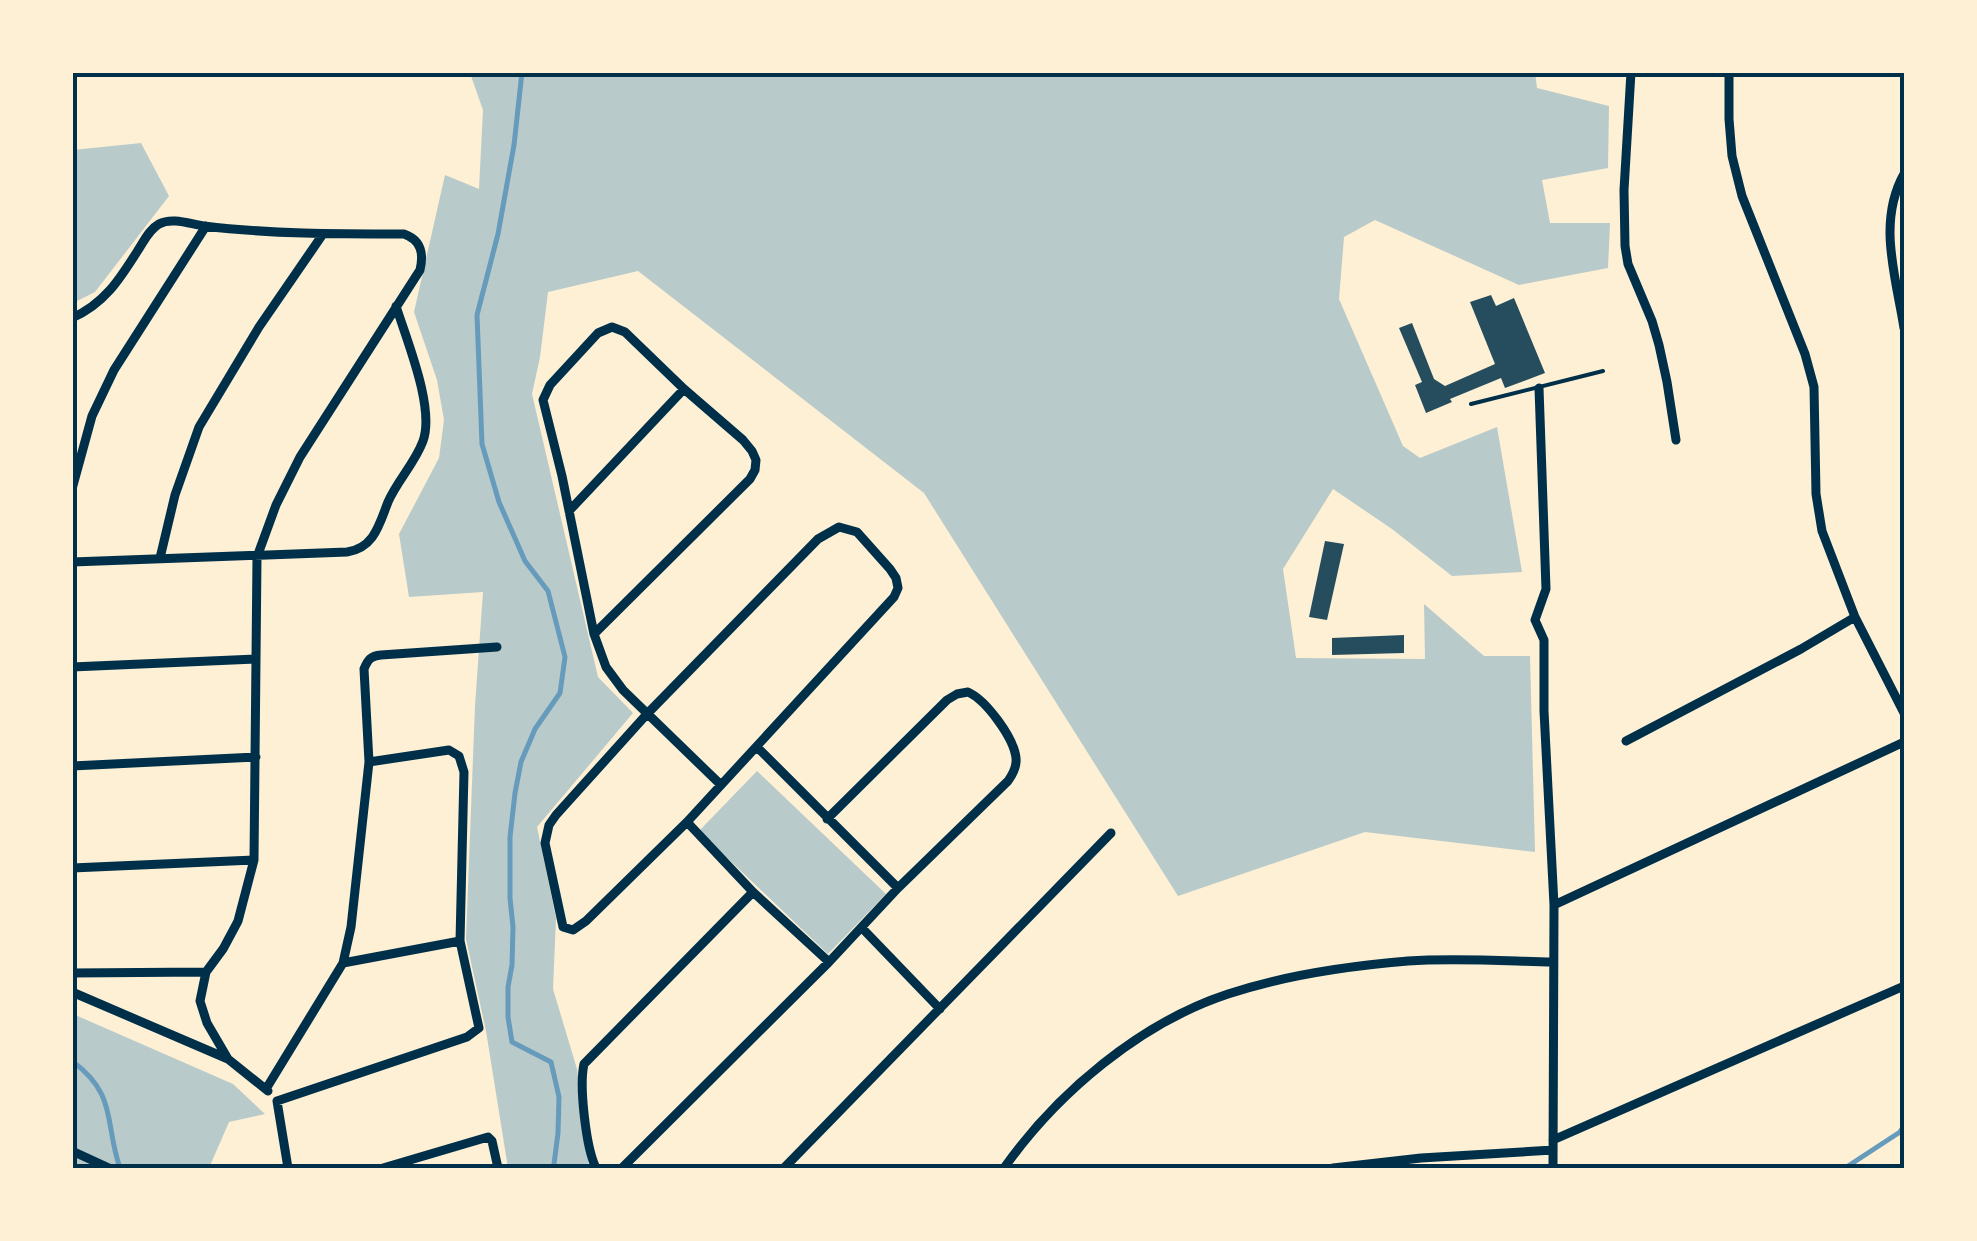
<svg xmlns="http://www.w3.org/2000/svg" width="1977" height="1241" viewBox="0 0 1977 1241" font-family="'Playfair Display',serif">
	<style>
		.green { fill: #b9caca }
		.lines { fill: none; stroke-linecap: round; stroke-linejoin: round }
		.stream { stroke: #669bbc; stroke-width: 5 }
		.building { fill: #264d5e }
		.service { stroke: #003049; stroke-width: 4 }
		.minor { stroke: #003049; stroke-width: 9 }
		.neatline { fill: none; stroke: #003049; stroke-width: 4 }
	</style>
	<rect width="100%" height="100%" fill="#fdf0d5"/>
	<!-- green -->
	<path class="green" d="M 1535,72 L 1537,88 L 1609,106 L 1608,168 L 1542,180 L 1550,223 L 1610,223 L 1608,268 L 1519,285 L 1375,220 L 1344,237 L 1339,299 L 1403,446 L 1420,458 L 1497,427 L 1522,572 L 1452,576 L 1392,529 L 1333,489 L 1283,569 L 1296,658 L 1425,659 L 1424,604 L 1484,656 L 1530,656 L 1535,852 L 1365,832 L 1178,896 L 924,493 L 638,271 L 548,292 L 540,357 L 532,394 L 598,677 L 633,713 L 537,827 L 556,918 L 553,989 L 577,1069 L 589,1168 L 508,1168 L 486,1031 L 466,939 L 475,706 L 483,592 L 409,597 L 399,534 L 439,458 L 444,420 L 437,380 L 414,312 L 445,175 L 479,189 L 483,110 L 470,73 Z
		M 141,143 L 169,196 L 95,292 L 73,303 L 73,150 Z
		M 757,771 L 886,894 L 828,954 L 699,831 Z
		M 73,1014 L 233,1084 L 265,1114 L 229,1122 L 209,1168 L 77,1168 L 73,1160 Z"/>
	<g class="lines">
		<!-- stream -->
		<path class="stream" d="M 522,72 L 514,145 L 498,234 L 477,315 L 482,444 L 499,502 L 525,561 L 548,591 L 565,657 L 560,693 L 535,729 L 521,762 L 515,793 L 510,837 L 510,898 L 513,927 L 512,965 L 508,987 L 508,1017 L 512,1042 L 551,1062 L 559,1097 L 558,1133 L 554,1164 L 555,1168
			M 72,1061 C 118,1095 104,1122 120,1168
			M 1845,1168 L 1900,1132 L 1904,1126"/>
	</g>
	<!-- building -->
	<path class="building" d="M 1491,295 L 1496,306 L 1514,298 L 1545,373 L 1505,388 L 1501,378 L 1450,399 L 1452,402 L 1426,413 L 1415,385 L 1422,382 L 1399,328 L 1412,323 L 1434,379 L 1445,386 L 1495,364 L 1470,302 Z
		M 1325,541 L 1344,544 L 1327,620 L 1309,617 Z
		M 1404,635 L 1404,653 L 1332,655 L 1332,638 Z"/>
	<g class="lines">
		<!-- service -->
		<path class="service" d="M 1471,404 L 1603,371"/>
		<!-- minor -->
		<path class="minor" d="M 1631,72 L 1624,190 L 1625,246 L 1628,264 L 1652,321 L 1659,345 L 1667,382 L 1676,440
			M 1729,72 L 1729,119 L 1732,156 L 1742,196 L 1805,354 L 1814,387 L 1816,494 L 1822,531 L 1855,617 L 1904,713
			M 1904,174 C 1877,222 1896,277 1904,328
			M 72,318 C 106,303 121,277 140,247 C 145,239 150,229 159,224 C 172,217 190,224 204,226 C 270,234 337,234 404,234 C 421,240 424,253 420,270 L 300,457 L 276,505 L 257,557 L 254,860 L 238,921 L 223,949 L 206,972 L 200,1001 L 207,1023 L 228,1059
			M 1539,388 L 1546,589 L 1535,620 L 1544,640 L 1544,711 L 1554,905 L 1553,1168
			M 72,489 L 92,416 L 114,370 L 206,226
			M 569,511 L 684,389
			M 839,527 L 857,532 L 890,569 L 896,578 L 898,588 L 894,597 L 687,822 L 586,921 L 573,930 L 563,927 L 545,843 L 549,825 L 556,815 L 647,714 L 818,539 Z
			M 160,558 L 175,495 L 199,427 L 259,327 L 323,234
			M 72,562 L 347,552 C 374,548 379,525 388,502 C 397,481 415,463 423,441 C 435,408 407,341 396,306
			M 594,634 L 750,479 L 755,470 L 756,460 L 752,451 L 743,440 L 684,389 L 625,332 L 612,327 L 598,333 L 550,385 L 543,400 L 562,476 L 594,634 L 606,667 L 623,690 L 721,785
			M 72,667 L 256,659
			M 1626,741 L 1801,649 L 1855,617
			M 757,747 L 898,888
			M 72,766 L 256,757
			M 687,822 L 753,892 L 829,962
			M 72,868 L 254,860
			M 1554,905 L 1904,742
			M 862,928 L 940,1009
			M 343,963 L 460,941
			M 72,973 L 206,972
			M 72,992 L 228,1059 L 268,1091
			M 266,1089 L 343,963 L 351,927 L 369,762 L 364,669 C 368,659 371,656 381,655 L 497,647
			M 277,1101 L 467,1037 L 479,1028 L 460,941 L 464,772 L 459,756 L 449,750 L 369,762
			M 277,1101 L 288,1168
			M 1553,1140 L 1904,986
			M 72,1151 L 109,1168
			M 383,1168 L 488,1137 L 492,1141 L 498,1168
			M 596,1168 C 586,1148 579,1086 584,1064 L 753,892
			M 622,1168 L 829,962 L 898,888 L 1008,781 C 1013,774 1017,767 1016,758 C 1014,738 986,700 968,692 L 957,694 L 947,700 L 827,819
			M 784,1168 L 1111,833
			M 1004,1168 C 1057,1093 1140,1023 1228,994 C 1285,975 1348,966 1408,961 C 1455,958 1505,961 1552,962
			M 1333,1168 L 1421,1158 L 1553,1150"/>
	</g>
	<!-- border -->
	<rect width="1977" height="1241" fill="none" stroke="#fdf0d5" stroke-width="150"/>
	<rect x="75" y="75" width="1827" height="1091" class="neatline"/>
</svg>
